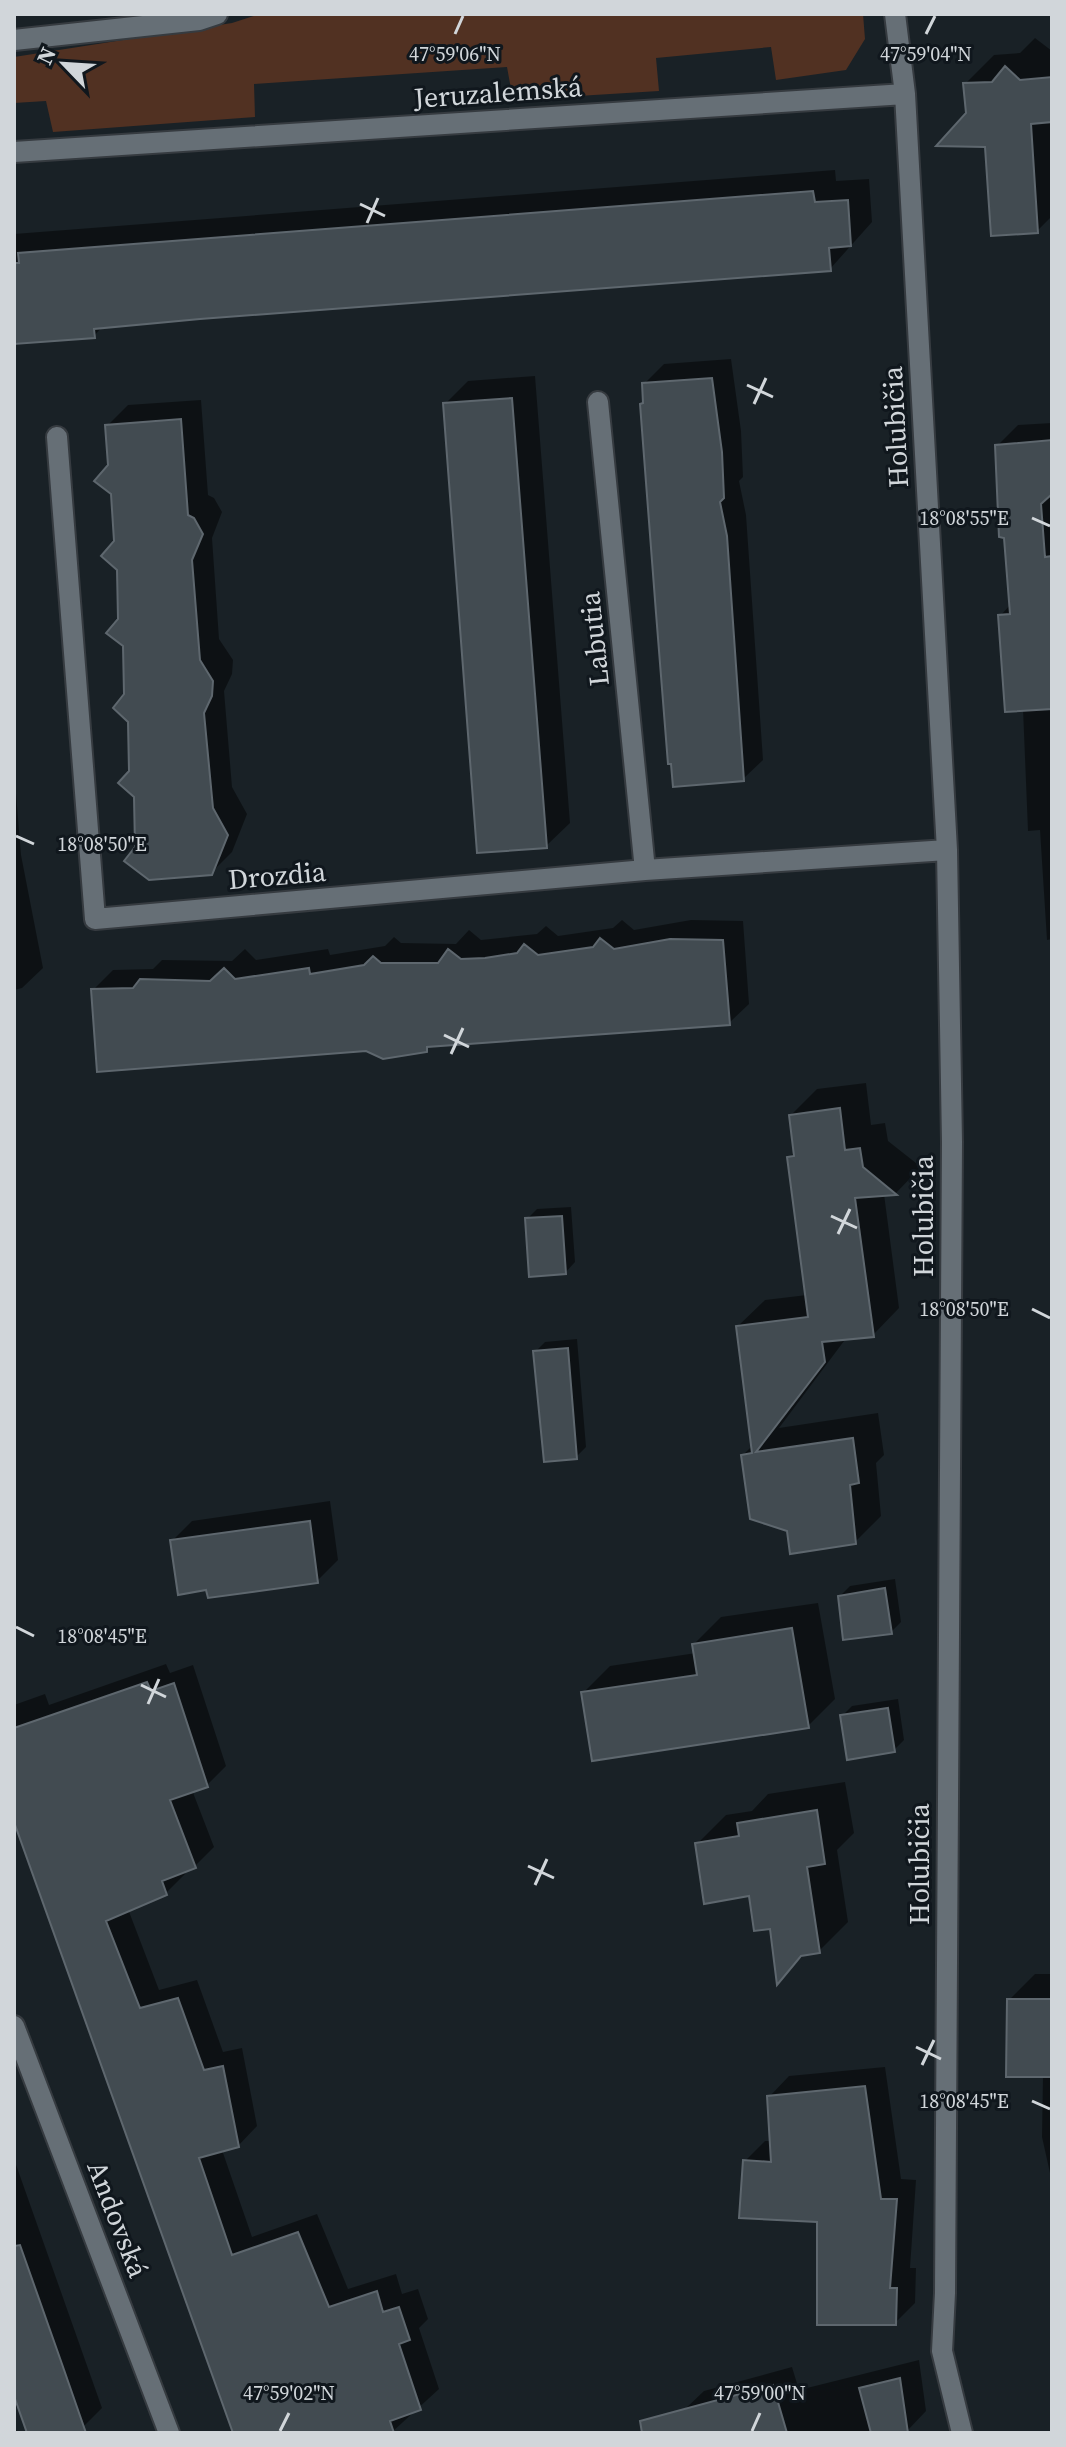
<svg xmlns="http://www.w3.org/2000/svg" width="1066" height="2447" viewBox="0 0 1066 2447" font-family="'Source Serif 4',serif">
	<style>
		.green { fill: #513122 }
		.shadow { fill: #0007 }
		.building { fill: #424b51; stroke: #5e676e; stroke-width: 2 }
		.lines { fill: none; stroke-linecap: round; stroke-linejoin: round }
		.minor-casing { stroke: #363b40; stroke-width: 24 }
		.minor { stroke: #666f76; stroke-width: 20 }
		.ticks { fill: none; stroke: #d1d6da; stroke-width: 3 }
		.labels { text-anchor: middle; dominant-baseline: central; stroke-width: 6; stroke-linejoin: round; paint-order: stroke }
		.street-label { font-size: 28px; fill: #d1d6da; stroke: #10171d }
		.ticks-label { font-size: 20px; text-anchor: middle; fill: #d1d6da; stroke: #10171d; stroke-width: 6; stroke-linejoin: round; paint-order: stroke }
	</style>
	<rect width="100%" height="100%" fill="#192126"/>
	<!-- green -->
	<path class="green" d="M 260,14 L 863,14 L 865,39 L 846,70 L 776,80 L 771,47 L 656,58 L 659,91 L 513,100 L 507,67 L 254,84 L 255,117 L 53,132 L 46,101 L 14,103 L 14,57 L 232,23 Z"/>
	<!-- shadow -->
	<path class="shadow" d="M 1035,38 L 1052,51 L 1052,216 L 1037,231 L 968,114 L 965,84 L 994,55 L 1020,53 Z
		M 835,170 L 836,181 L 869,179 L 872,222 L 830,269 L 103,326 L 94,336 L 14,342 L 14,234 Z
		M 731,359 L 741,431 L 743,477 L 739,481 L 746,515 L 763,760 L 743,779 L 644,384 L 664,364 Z
		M 535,376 L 570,823 L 546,846 L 445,404 L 468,381 Z
		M 201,400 L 208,495 L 214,498 L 222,512 L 212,538 L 219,639 L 233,660 L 232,674 L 224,691 L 232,787 L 247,814 L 232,852 L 211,873 L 137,848 L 107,426 L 128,405 Z
		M 1052,423 L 1052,939 L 1047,940 L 1040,830 L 1028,831 L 1023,709 L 1000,616 L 1011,604 L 997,446 L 1018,425 Z
		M 14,769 L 21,855 L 43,968 L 22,988 L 14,990 Z
		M 622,920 L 634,930 L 691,920 L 743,921 L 749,1004 L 729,1023 L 431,1045 L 426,1050 L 367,1049 L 93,990 L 113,970 L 153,969 L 162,960 L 232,961 L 245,949 L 256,960 L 328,949 L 330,955 L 385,946 L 394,937 L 401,943 L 456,944 L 469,930 L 481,940 L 537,934 L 546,926 L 558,936 L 613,928 Z
		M 866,1083 L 871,1125 L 885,1123 L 888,1141 L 921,1167 L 896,1193 L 884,1194 L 899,1308 L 873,1335 L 847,1337 L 779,1428 L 878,1413 L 884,1455 L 876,1463 L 881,1516 L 855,1542 L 788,1529 L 743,1455 L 753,1445 L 738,1326 L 765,1300 L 807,1295 L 789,1158 L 795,1151 L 791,1115 L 817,1089 Z
		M 571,1207 L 575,1262 L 565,1273 L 527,1219 L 537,1209 Z
		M 577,1339 L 586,1447 L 576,1457 L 535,1352 L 545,1342 Z
		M 330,1501 L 338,1560 L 317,1581 L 208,1588 L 172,1541 L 192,1521 Z
		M 895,1579 L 901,1622 L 891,1632 L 840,1596 L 850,1586 Z
		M 818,1603 L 835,1699 L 808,1726 L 583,1693 L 610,1666 L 696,1653 L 694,1644 L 721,1617 Z
		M 166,1664 L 170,1673 L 193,1665 L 226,1766 L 207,1785 L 192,1790 L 214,1847 L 195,1866 L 183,1870 L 185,1874 L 165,1894 L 128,1909 L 159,1990 L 197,1980 L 223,2052 L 242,2048 L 257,2126 L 238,2146 L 222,2150 L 252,2237 L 317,2214 L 348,2289 L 396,2274 L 402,2294 L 418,2289 L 428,2319 L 419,2328 L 439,2389 L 391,2433 L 235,2433 L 14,1802 L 14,1705 L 45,1694 L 49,1705 Z
		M 898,1699 L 904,1740 L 894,1750 L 842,1716 L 852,1706 Z
		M 845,1782 L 854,1833 L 837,1850 L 848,1922 L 819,1951 L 806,1953 L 779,1980 L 772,1926 L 750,1894 L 697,1844 L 726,1815 L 752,1811 L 768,1794 Z
		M 1035,1974 L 1052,1974 L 1052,2182 L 1042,2137 L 1043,2075 L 1009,2000 Z
		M 885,2067 L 901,2179 L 916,2180 L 910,2268 L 916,2268 L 915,2303 L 895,2323 L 819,2221 L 745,2161 L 765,2141 L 772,2141 L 769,2097 L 789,2076 Z
		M 14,2159 L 102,2408 L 83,2427 L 66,2433 L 29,2433 L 20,2406 L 14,2408 Z
		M 919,2360 L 926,2411 L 907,2431 L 690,2433 L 684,2410 L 704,2391 L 792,2367 L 799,2390 Z"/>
	<!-- building -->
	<path class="building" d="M 1005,66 L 1020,80 L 1052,77 L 1052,122 L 1031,124 L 1038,233 L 991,236 L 985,147 L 936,146 L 966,113 L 963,83 L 992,82 Z
		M 813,191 L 815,202 L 848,200 L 851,246 L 829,248 L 831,271 L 200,319 L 94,329 L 95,338 L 14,344 L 14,263 L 19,263 L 18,253 Z
		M 712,378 L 722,452 L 724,498 L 720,502 L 727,536 L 744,781 L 673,787 L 671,764 L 668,764 L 656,613 L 640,404 L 643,403 L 642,383 Z
		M 512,398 L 547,848 L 477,853 L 443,403 Z
		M 181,419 L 188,515 L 194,518 L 203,534 L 192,560 L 200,660 L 213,681 L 212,696 L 204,713 L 213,808 L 228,835 L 212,875 L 149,880 L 124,861 L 135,847 L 134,797 L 118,783 L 129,771 L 128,722 L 113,708 L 124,694 L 123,646 L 106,633 L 118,619 L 117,570 L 101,556 L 114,541 L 111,494 L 94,481 L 108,465 L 105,425 Z
		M 1052,440 L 1052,494 L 1041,504 L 1045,557 L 1052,556 L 1052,709 L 1005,712 L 998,615 L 1010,614 L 1004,538 L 999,537 L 995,445 Z
		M 600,938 L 614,949 L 670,939 L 723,940 L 730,1025 L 427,1047 L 427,1052 L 383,1059 L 366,1051 L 97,1072 L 91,989 L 133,988 L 140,979 L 210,981 L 224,968 L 235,979 L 309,968 L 310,974 L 364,965 L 373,956 L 381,963 L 438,963 L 448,949 L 461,959 L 485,958 L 517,953 L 524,944 L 538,955 L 593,947 Z
		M 840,1108 L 845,1150 L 860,1148 L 863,1167 L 897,1195 L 855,1198 L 874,1337 L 822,1342 L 825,1362 L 756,1452 L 853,1438 L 859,1483 L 850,1485 L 856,1544 L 790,1554 L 787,1531 L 750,1519 L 741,1455 L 752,1453 L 736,1326 L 808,1317 L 787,1157 L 794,1156 L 789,1115 Z
		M 562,1216 L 566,1274 L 529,1277 L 525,1218 Z
		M 568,1348 L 577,1459 L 544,1462 L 533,1351 Z
		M 310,1521 L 318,1583 L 208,1598 L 206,1590 L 178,1595 L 170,1540 Z
		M 885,1588 L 892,1634 L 843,1640 L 838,1596 Z
		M 792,1628 L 809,1728 L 592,1761 L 581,1692 L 697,1675 L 692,1644 Z
		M 147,1682 L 151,1691 L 174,1683 L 208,1787 L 170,1800 L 196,1868 L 162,1881 L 167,1895 L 106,1921 L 140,2008 L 178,1998 L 204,2070 L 223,2066 L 239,2147 L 199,2158 L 232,2255 L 298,2232 L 329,2307 L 377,2291 L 383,2312 L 399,2307 L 410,2340 L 399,2344 L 421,2410 L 390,2421 L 394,2433 L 233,2433 L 14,1822 L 14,1728 Z
		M 888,1708 L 895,1752 L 847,1760 L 840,1715 Z
		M 817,1810 L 825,1864 L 807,1867 L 820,1953 L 801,1956 L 777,1985 L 770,1929 L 754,1931 L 749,1896 L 704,1904 L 695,1843 L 739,1836 L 737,1823 Z
		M 1007,1999 L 1052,1999 L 1052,2077 L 1006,2077 Z
		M 865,2086 L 881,2199 L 897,2199 L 890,2288 L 897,2288 L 896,2325 L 817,2325 L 817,2222 L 739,2218 L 743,2160 L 771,2162 L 767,2096 Z
		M 20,2245 L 62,2364 L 86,2433 L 27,2433 L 14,2396 L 14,2246 Z
		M 900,2378 L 908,2433 L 871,2433 L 859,2388 Z
		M 773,2385 L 787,2433 L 642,2433 L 640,2421 Z"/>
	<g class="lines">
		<defs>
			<path id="minor" d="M 895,14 L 905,94 L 947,850 L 952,1142 L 945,2293 L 942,2351 L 962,2433
				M 14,40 L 199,20 L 217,14
				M 14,152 L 905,94
				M 598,402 L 645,870
				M 57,437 L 95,919 L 645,870 L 947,850
				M 14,2026 L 169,2433"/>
		</defs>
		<!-- minor casing -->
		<use href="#minor" class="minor-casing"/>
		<!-- minor -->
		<use href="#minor" class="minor"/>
	</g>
	<!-- ticks -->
	<path class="ticks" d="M 455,34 L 463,16M 926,34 L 935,16M 360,204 L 385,216M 367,223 L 378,198M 747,385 L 773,397M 754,404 L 766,378M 1032,518 L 1050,526M 16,836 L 34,844M 444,1035 L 469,1047M 451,1054 L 463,1028M 831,1216 L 857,1228M 838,1234 L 850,1209M 1032,1309 L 1050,1318M 16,1627 L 34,1636M 141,1685 L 166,1697M 148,1704 L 159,1679M 528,1866 L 554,1878M 535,1885 L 547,1859M 916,2047 L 941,2059M 922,2065 L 934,2040M 1032,2101 L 1050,2109M 280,2431 L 289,2413M 752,2431 L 760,2413"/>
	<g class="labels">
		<!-- street labels -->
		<g class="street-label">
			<text transform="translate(498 92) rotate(-4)">Jeruzalemská</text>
			<text transform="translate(895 427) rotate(-93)">Holubičia</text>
			<text transform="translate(594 639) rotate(-96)">Labutia</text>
			<text transform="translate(277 875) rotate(-5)">Drozdia</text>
			<text transform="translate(923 1216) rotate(-90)">Holubičia</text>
			<text transform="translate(919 1864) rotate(-90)">Holubičia</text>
			<text transform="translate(118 2219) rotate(69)">Andovská</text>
		</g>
	</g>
	<g class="ticks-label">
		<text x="455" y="61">47°59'06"N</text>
		<text x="926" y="61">47°59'04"N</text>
		<text x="964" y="525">18°08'55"E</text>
		<text x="102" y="851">18°08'50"E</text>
		<text x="964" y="1316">18°08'50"E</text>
		<text x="102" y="1643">18°08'45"E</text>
		<text x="964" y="2108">18°08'45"E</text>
		<text x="289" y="2400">47°59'02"N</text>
		<text x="760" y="2400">47°59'00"N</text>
	</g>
	<!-- border -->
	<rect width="1066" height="2447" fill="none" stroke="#d1d6da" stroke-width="32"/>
	<!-- north arrow -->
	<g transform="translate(64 64) rotate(295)" stroke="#10171d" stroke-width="6" paint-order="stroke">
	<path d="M0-6L14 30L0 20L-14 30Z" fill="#d1d6da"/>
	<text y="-12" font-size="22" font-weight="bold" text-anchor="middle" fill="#d1d6da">N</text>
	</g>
</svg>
